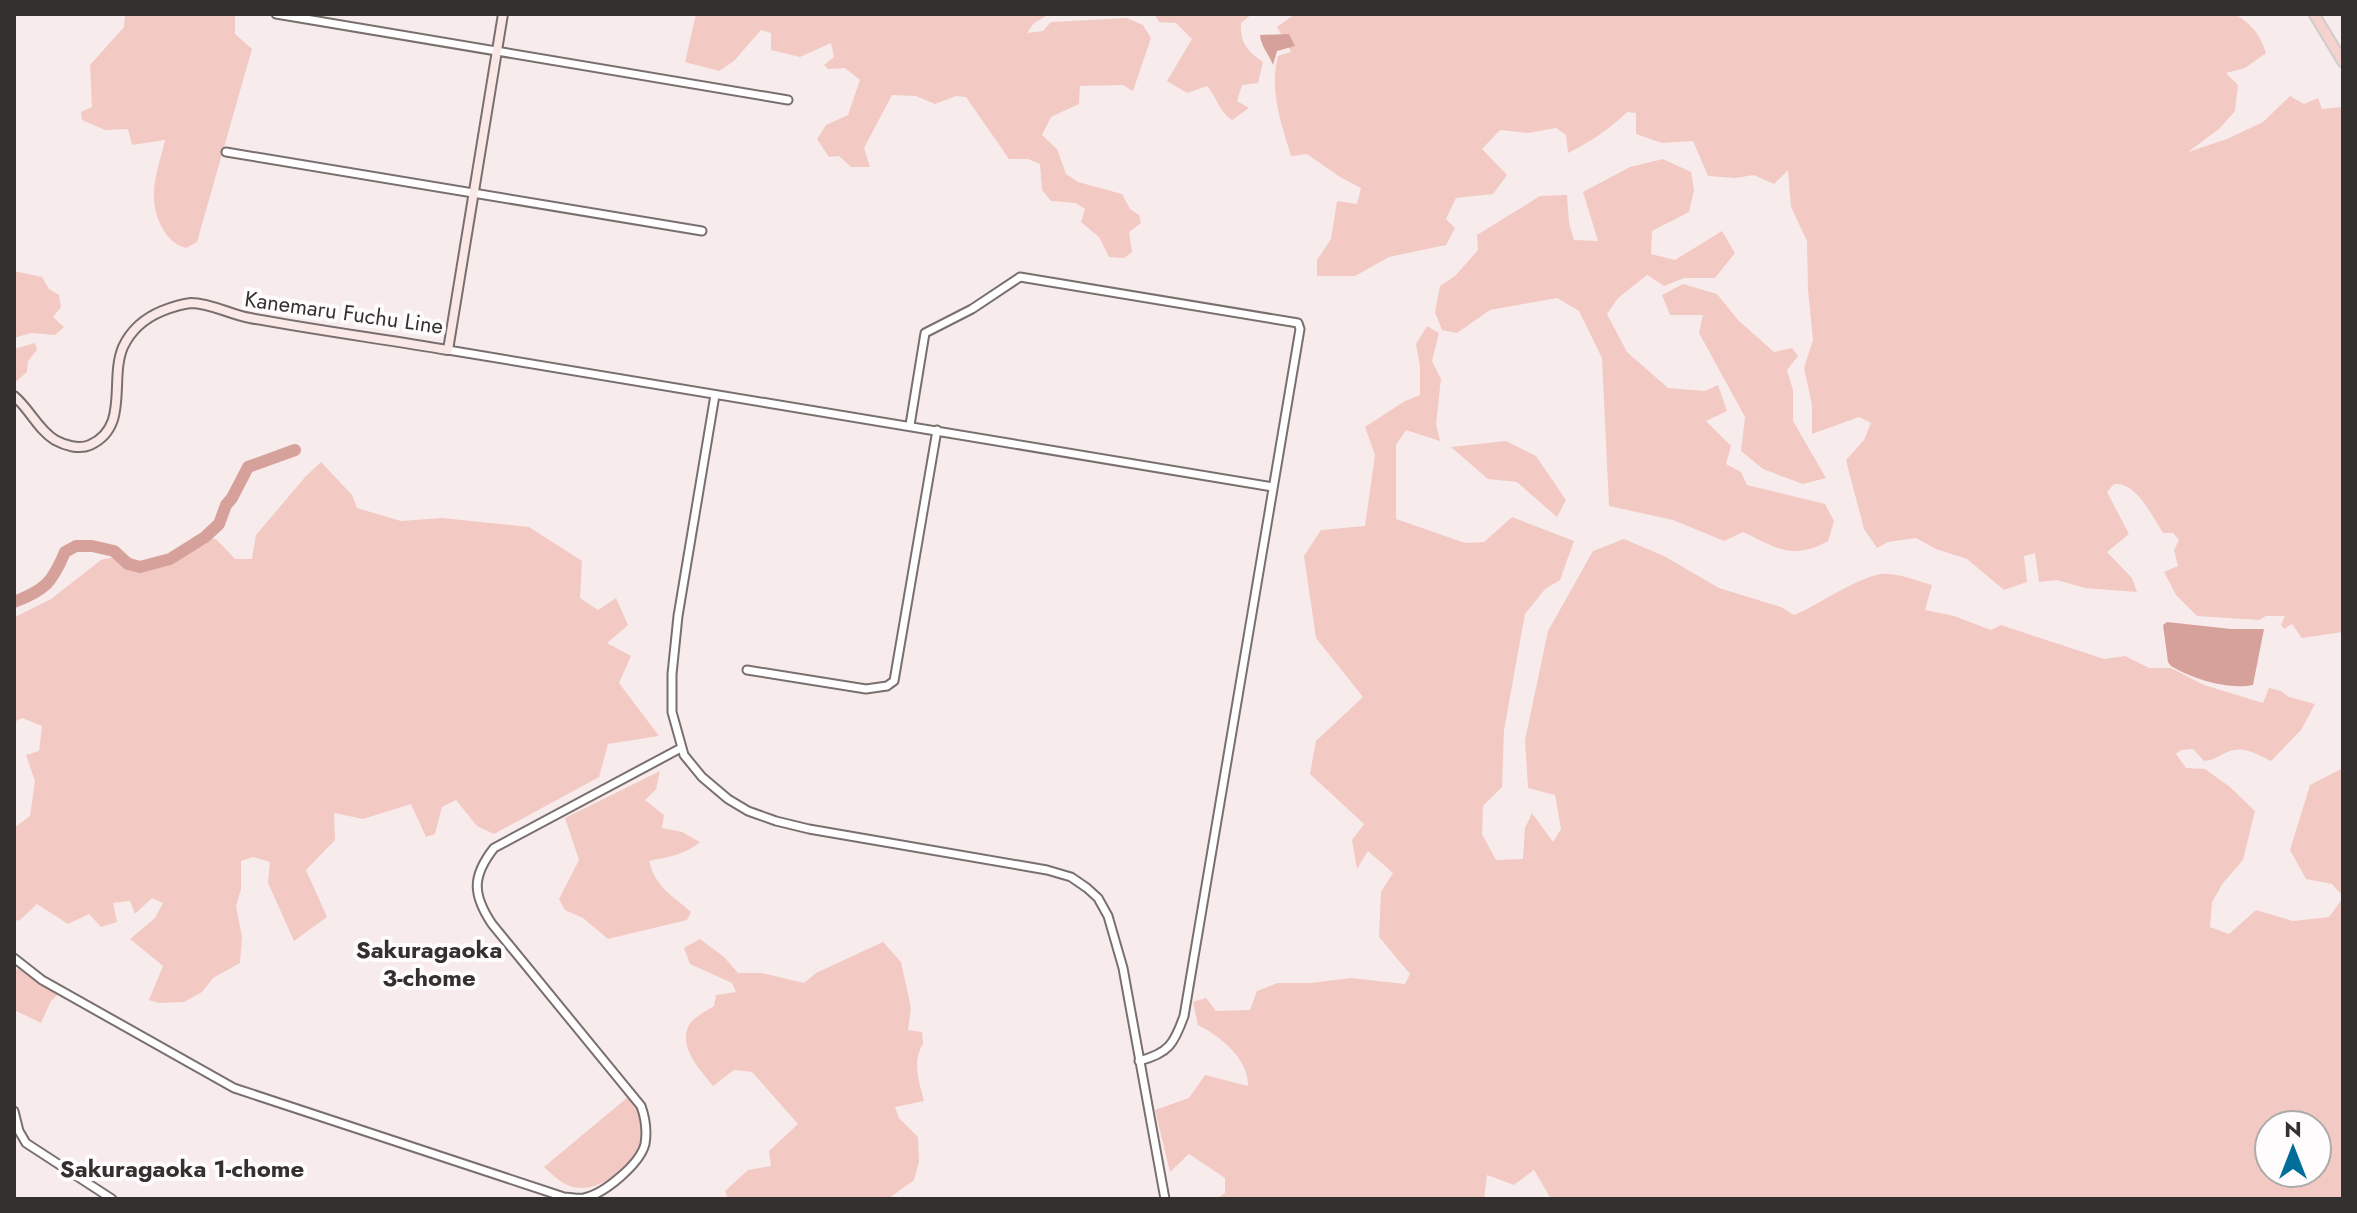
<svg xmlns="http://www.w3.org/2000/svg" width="2357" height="1213" viewBox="0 0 2357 1213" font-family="Jost,sans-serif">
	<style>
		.green { fill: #f3c9c4; fill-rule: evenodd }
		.water { fill: #d7a19b }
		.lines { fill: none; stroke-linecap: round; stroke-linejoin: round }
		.river { stroke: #d7a19b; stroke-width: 12 }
		.tertiary-casing { stroke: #796f6e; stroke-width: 11 }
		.secondary-casing { stroke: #796f6e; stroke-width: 12 }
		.primary-casing { stroke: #cecdcd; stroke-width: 13 }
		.tertiary { stroke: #fff; stroke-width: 7 }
		.secondary { stroke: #fae8e6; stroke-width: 8 }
		.primary { stroke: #f6d2ce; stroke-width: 9 }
		.labels { text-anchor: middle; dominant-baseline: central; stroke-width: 8; stroke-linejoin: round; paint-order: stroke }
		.street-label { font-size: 22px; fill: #34302f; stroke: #fefcfc }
		.neighbourhood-label { font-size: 24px; font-weight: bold; fill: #34302f; stroke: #fefcfc }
	</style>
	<rect width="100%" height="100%" fill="#f7eceb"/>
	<!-- green -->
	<path class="green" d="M 125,14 L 235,14 L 235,34 L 252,49 L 197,242 L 186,248 C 166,243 154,218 154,197 C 153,179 161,158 165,140 L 132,145 L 128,129 L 105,130 L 82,120 L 81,112 L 92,107 L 90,65 L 124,27 Z
		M 696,14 L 1049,14 L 1033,24 L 1027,33 L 1043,31 L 1051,22 L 1127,18 L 1143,25 L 1151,38 L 1133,91 L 1123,85 L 1080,86 L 1079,104 L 1051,117 L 1042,135 L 1057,149 L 1066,174 L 1078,182 L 1122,194 L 1130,209 L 1139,215 L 1141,223 L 1129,232 L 1132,252 L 1124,258 L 1109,257 L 1099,237 L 1081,222 L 1085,209 L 1076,203 L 1051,201 L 1042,190 L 1040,164 L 1028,159 L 1009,159 L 966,97 L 956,96 L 935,104 L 916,96 L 892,95 L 864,148 L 870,167 L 851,167 L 839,156 L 829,157 L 817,139 L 826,125 L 848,115 L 860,80 L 845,68 L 828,69 L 824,65 L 834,57 L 831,43 L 800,57 L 771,50 L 771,33 L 761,30 L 734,61 L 719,71 L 685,62 Z
		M 1154,14 L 1252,14 L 1241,23 C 1240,43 1247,51 1263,62 L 1258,83 L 1242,85 L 1237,101 L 1249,108 L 1232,120 C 1219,112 1217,97 1207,86 L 1187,93 L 1167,81 L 1192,39 L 1176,23 L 1159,22 Z
		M 1295,14 L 2235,14 C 2252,25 2260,34 2266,53 L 2245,68 L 2226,73 L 2238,85 L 2235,111 L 2219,129 L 2188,152 L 2227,139 L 2263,122 L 2290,96 L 2304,104 L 2318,98 L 2322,109 L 2343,107 L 2343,632 L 2302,638 L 2292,624 L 2284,629 L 2281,625 L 2285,616 L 2266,616 L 2259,620 L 2197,616 L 2176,595 L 2164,572 L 2178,566 L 2174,550 L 2179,540 L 2173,533 L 2163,533 C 2152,516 2137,482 2114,484 L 2107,492 L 2129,534 L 2107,552 L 2132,578 L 2137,592 L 2085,588 L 2057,580 L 2039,582 L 2035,553 L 2024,556 L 2027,582 L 2004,590 L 1967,559 L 1936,549 L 1916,538 L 1888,542 L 1877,548 L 1864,529 L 1846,460 L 1864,440 L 1871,423 L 1859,417 L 1812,434 L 1812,405 L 1804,368 L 1813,340 L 1808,290 L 1807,241 L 1791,207 L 1788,170 L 1774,184 L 1754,175 L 1735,178 L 1708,176 L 1693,141 L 1662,143 L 1636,134 L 1636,113 L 1627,112 C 1610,129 1590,142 1568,153 L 1566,135 L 1556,128 L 1528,133 L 1500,130 L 1482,149 L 1507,175 L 1493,194 L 1456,198 L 1446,219 L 1455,228 L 1446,245 L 1389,257 L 1355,276 L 1317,276 L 1317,260 L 1331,239 L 1337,201 L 1357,204 L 1361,188 L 1340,177 L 1307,154 L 1291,156 C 1281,122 1269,91 1278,56 L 1291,52 L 1277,27 Z
		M 1663,159 L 1691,172 L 1694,190 L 1689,212 L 1652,231 L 1651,254 L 1675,260 L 1722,231 L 1735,253 L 1715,278 L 1684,278 L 1664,286 L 1647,275 L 1618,298 L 1607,314 L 1627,352 L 1668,388 L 1705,391 L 1718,385 L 1727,411 L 1706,421 L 1731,446 L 1726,464 L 1741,472 L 1747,485 L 1825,504 L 1834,521 L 1828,541 C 1792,561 1777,548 1743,532 L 1724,541 L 1673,520 L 1609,506 L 1602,358 L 1579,311 L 1557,298 L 1490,310 L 1457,333 L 1442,330 L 1435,312 L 1440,286 L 1455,276 L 1478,250 L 1477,235 L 1540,196 L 1567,195 L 1569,223 L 1574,240 L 1598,241 L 1583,192 L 1630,167 Z
		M 14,271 L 42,277 L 49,289 L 59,295 L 61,307 L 53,317 L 64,327 L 55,335 L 31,333 L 14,338 Z
		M 1683,284 L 1717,294 L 1738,320 L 1774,352 L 1792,348 L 1798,356 L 1787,370 L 1793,390 L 1793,421 L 1826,478 L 1803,484 L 1763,469 L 1741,451 L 1745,417 L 1699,333 L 1703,315 L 1670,315 L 1662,295 Z
		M 1427,326 L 1439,333 L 1432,361 L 1441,379 L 1436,424 L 1440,441 L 1406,430 L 1396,445 L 1396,519 L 1465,543 L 1484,542 L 1512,517 L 1574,541 L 1560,580 L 1545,589 L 1525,614 L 1504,730 L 1502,787 L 1483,806 L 1482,834 L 1496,860 L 1523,859 L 1525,828 L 1532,813 L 1553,842 L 1561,829 L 1555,795 L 1528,788 L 1525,740 L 1548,631 L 1593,551 L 1624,539 L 1664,556 L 1719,588 L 1781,607 L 1794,615 C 1818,606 1866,571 1888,574 C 1903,575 1918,581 1932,585 L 1925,610 L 1954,616 L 1991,630 L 2001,625 L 2104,659 L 2125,656 L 2149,668 L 2171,668 L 2204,685 L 2263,703 L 2269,688 L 2281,691 L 2289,697 L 2315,704 L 2301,730 L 2271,761 C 2261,756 2246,747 2234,750 C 2223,752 2217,760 2204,761 L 2193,749 L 2181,750 L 2176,754 L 2186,768 L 2205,769 L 2230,787 L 2255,811 L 2243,860 L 2223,883 L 2212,902 L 2210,927 L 2229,934 L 2256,910 L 2293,921 L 2329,917 L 2343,898 L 2343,1199 L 1551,1199 L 1534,1170 L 1514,1185 L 1487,1175 L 1484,1199 L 1216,1199 L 1225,1193 L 1225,1178 L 1189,1154 L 1170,1172 L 1155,1110 L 1189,1098 L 1205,1075 L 1248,1086 C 1249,1059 1220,1036 1198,1025 L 1193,1002 L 1206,998 L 1216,1011 L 1250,1010 L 1257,991 L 1278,983 L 1311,983 L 1351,978 L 1405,984 L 1410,974 L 1379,937 L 1381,892 L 1393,873 L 1368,851 L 1357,869 L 1352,840 L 1364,824 L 1310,774 L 1316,741 L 1363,697 L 1316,638 L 1304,556 L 1321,530 L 1365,526 L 1375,455 L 1365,427 L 1405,401 L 1420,395 L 1420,366 L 1416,344 ZM 2269,1125 L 2317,1125 L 2317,1173 L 2269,1173 Z
		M 35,343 L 37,350 L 28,361 L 27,372 L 14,383 L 14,349 Z
		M 1506,441 L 1536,456 L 1566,500 L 1557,517 L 1517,482 L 1488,479 L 1451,447 Z
		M 321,462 L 352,495 L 357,508 L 401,521 L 442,518 L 529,527 L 582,561 L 580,598 L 598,610 L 616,598 L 628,625 L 607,643 L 631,656 L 619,683 L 659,736 L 608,744 L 599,777 L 494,834 L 477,826 L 456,800 L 442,807 L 435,834 L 426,837 L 411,804 L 363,819 L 334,813 L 335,840 L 306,870 L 327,917 L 294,941 L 268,883 L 270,862 L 253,857 L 241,861 L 241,889 L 236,906 L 242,937 L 240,963 L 213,978 L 202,992 L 184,1002 L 159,1003 L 149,1000 L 163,966 L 130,939 L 155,918 L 163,903 L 152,898 L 135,914 L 130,901 L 113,903 L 117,922 L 101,927 L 89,914 L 68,924 L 37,904 L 20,920 L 14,921 L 14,828 L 30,816 L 35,781 L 26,755 L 39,751 L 42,726 L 22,718 L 14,722 L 14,620 L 17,616 L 51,599 L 101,560 L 123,555 L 147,563 L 168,557 L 197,537 L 216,539 L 235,559 L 252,559 L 256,535 L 306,476 Z
		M 2343,768 L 2343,896 L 2332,884 L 2306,879 L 2290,850 L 2310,785 Z
		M 660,771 L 656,789 L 645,800 L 664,815 L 662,828 L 682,832 L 700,842 C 684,855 668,857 649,861 C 656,888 671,894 691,912 L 687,920 L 608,939 L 583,918 L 565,910 L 559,899 L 579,860 L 565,818 Z
		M 700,939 L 724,957 L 738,973 L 762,973 L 804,983 L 816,973 L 883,942 L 901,962 L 911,1008 L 908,1030 L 922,1032 L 923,1044 C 912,1061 919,1082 924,1101 L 895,1107 L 899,1118 L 918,1137 L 919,1162 L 914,1180 L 888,1199 L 728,1199 L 725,1191 L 748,1170 L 771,1166 L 769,1151 L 798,1124 L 752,1072 L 734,1070 L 713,1086 C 701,1070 679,1049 688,1027 C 692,1018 706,1011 714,1006 L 716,995 L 736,992 L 732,983 L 690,964 L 684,948 Z
		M 18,968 L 58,994 L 51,1001 L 41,1023 L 14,1010 L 14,973 Z
		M 628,1097 C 632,1103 639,1111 642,1118 C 651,1150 612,1187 582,1188 C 565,1188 555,1177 544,1167 Z"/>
	<!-- water -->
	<path class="water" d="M 1289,34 L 1295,46 L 1277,51 L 1273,65 C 1269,54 1261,47 1260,35 Z
		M 2167,622 L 2231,629 L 2264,629 L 2253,685 C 2228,690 2193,679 2171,666 L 2168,662 L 2163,625 Z"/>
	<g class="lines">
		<!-- river -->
		<path class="river" d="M 14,602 C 45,590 52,583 65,552 L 76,546 L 92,546 L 114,551 L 128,564 L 140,567 L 170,559 L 205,537 L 219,524 L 226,505 L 232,498 L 248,467 L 295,450"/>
		<defs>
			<path id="tertiary" d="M 276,14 L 788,100
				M 226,152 L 702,231
				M 448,350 L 1273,487
				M 715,395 L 678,616 L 672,674 L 672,712 L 684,755 L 702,777 L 728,799 L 748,811 L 776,821 L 809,829 L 1047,870 L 1071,877 L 1087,888 L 1098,898 L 1108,916 L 1123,968 L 1165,1199
				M 910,425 L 925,333 L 972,309 L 1020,277 L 1298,323 L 1300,329 L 1184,1016 C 1174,1044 1169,1053 1139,1061
				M 747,670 L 866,689 L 887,686 L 894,681 L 937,430
				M 14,958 L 42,980 L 234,1088 L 564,1197 C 570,1197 578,1199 584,1198 C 604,1194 640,1164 645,1144 C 647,1132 645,1117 641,1106 L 492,924 C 472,894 472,876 494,848 L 681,748
				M 14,1111 L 19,1131 L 26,1143 L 112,1199"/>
			<path id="secondary" d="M 14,396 C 29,408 38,430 55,440 C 64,445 79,450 90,445 C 130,427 109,380 123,347 C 131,330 145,318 162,311 C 172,307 181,304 191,303 C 211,303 231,315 250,318 C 316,330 382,339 448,350 L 503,14"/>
			<path id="primary" d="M 2314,14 L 2343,62"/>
		</defs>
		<!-- tertiary casing -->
		<use href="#tertiary" class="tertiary-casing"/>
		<!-- secondary casing -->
		<use href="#secondary" class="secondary-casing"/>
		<!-- primary casing -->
		<use href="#primary" class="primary-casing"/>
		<!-- tertiary -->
		<use href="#tertiary" class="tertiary"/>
		<!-- secondary -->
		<use href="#secondary" class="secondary"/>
		<!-- primary -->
		<use href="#primary" class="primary"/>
	</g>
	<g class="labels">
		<!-- street labels -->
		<g class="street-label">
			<text transform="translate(344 312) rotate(8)">Kanemaru Fuchu Line</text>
		</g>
		<!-- neighbourhood labels -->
		<g class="neighbourhood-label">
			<text x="429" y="949">Sakuragaoka<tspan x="429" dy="28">3-chome</tspan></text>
			<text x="182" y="1168">Sakuragaoka 1-chome</text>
		</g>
	</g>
	<!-- border -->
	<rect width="2357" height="1213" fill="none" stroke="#34302f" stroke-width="32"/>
	<!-- north arrow -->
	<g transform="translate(2293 1149)"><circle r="38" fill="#fefcfc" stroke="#adaaaa" stroke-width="2"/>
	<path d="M0-6L14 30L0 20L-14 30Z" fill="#016e9a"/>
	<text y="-12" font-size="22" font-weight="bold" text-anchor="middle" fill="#34302f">N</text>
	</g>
</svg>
